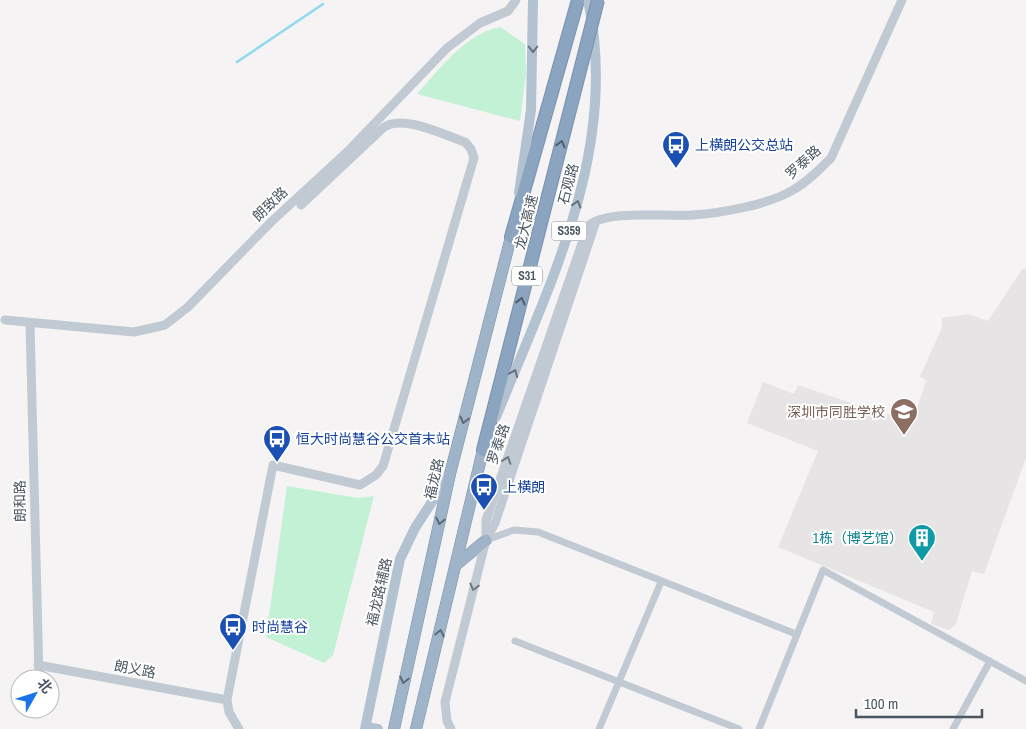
<svg xmlns="http://www.w3.org/2000/svg" width="1026" height="729" viewBox="0 0 1026 729" font-family="'Archivo Narrow','Noto Sans SC',sans-serif">
	<style>
		.education { fill: #e6e4e5 }
		.green { fill: #c3f1d5 }
		.lines { fill: none; stroke-linecap: round; stroke-linejoin: round }
		.stream { stroke: #90daee; stroke-width: 2.5 }
		.trunk-casing { stroke: #7690ad; stroke-width: 12 }
		.motorway-casing { stroke: #7690ad; stroke-width: 14 }
		.minor { stroke: #c1cad2; stroke-width: 7 }
		.tertiary { stroke: #c1cad2; stroke-width: 9 }
		.primary { stroke: #b3c2d1; stroke-width: 10 }
		.trunk { stroke: #9fb4c9; stroke-width: 11 }
		.motorway { stroke: #8ba5c1; stroke-width: 12 }
		.motorway-bridge-casing { stroke: #7690ad; stroke-width: 14; stroke-linecap: butt }
		.motorway-bridge { stroke: #8ba5c1; stroke-width: 12 }
		.oneway { stroke: #64717d }
		.oneway2 { stroke: #505e6b }
		.oneway3 { stroke: #5b6976 }
		.oneway4 { stroke: #6e7983 }
		.labels { text-anchor: middle; dominant-baseline: central; stroke-width: 4; stroke-linejoin: round; paint-order: stroke }
		.shield { fill: #fff; stroke: #808990; stroke-width: 1 }
		.shield-label { font-size: 12px; font-weight: bold; fill: #4a5661 }
		.transit-label { font-size: 14px; fill: #164399; stroke: #fff; text-anchor: start }
		.street-label { font-size: 14px; fill: #4a5661; stroke: #fff }
		.education-label { font-size: 14px; fill: #785e54; stroke: #fff; text-anchor: end }
		.culture-label { font-size: 14px; fill: #0d838f; stroke: #fff; text-anchor: end }
	</style>
	<rect width="100%" height="100%" fill="#f5f3f3"/>
	<!-- education -->
	<path class="education" d="M 1023,268 L 1026,269 L 1026,458 L 984,574 L 972,571 L 956,624 L 949,630 L 931,624 L 934,612 L 778,547 L 818,451 L 747,423 L 763,382 L 794,394 L 798,385 L 883,414 L 896,415 L 913,422 L 926,380 L 920,377 L 942,327 L 942,318 L 968,314 L 988,321 Z"/>
	<!-- green -->
	<path class="green" d="M 500,27 L 525,44 L 526,73 L 520,121 L 417,94 C 439,70 466,33 500,27 Z
		M 287,486 L 358,498 L 374,496 L 333,655 L 324,663 L 266,637 Z"/>
	<g class="lines">
		<!-- stream -->
		<path class="stream" d="M 237,62 L 323,4"/>
		<defs>
			<path id="trunk" d="M 456,565 L 486,540
				M 394,729 L 450,474 L 511,237
				M 416,729 L 483,450"/>
			<path id="motorway" d="M 511,237 L 578,0
				M 483,450 L 572,102"/>
		</defs>
		<!-- trunk casing -->
		<use href="#trunk" class="trunk-casing"/>
		<!-- motorway casing -->
		<use href="#motorway" class="motorway-casing"/>
		<!-- minor -->
		<path class="minor" d="M 486,540 L 514,530 L 538,532 L 796,634
			M 515,641 L 739,729
			M 599,729 L 661,582
			M 759,729 L 823,570 L 1026,681
			M 953,729 L 990,661"/>
		<!-- tertiary -->
		<path class="tertiary" d="M 5,320 L 134,332 L 165,325 L 188,307 L 271,222 L 348,151 L 447,48 L 480,23 L 508,11 L 516,0
			M 30,324 L 39,676
			M 486,540 L 486,520 L 588,226 C 607,209 667,217 693,215 C 721,213 768,205 793,190 C 807,182 819,170 831,158 L 902,0
			M 38,665 L 227,700
			M 239,729 L 229,712 L 227,700 L 273,465 L 360,485 L 376,475 L 383,466 L 474,158 L 471,149 L 465,142 C 444,135 401,113 383,128 L 301,205
			M 451,729 L 447,721 L 445,702 L 486,540 L 495,523 L 596,221"/>
		<!-- primary -->
		<path class="primary" d="M 519,193 L 531,110 L 533,0
			M 496,417 C 550,283 620,148 588,0
			M 366,727 L 378,729
			M 365,729 L 400,559 L 415,528 L 448,477"/>
		<!-- trunk -->
		<use href="#trunk" class="trunk"/>
		<!-- motorway -->
		<use href="#motorway" class="motorway"/>
		<defs>
			<path id="motorway-bridge" d="M 572,102 L 598,0"/>
		</defs>
		<!-- motorway-bridge casing -->
		<use href="#motorway-bridge" class="motorway-bridge-casing"/>
		<!-- motorway-bridge -->
		<use href="#motorway-bridge" class="motorway-bridge"/>
	</g>
	<!-- one-way arrows -->
	<defs><path id="oneway-chevron" d="M-2-3.5L2.5 0L-2 3.5" fill="none" stroke-width="1.6" stroke-linecap="round" stroke-linejoin="round" transform="scale(1.25)"/></defs>
	<g class="oneway">
		<use href="#oneway-chevron" transform="translate(533 49) rotate(90)"/>
		<use href="#oneway-chevron" transform="translate(577 204) rotate(-73)"/>
		<use href="#oneway-chevron" transform="translate(514 373) rotate(-68)"/>
	</g>
	<g class="oneway2">
		<use href="#oneway-chevron" transform="translate(561 144) rotate(-76)"/>
		<use href="#oneway-chevron" transform="translate(521 301) rotate(-76)"/>
	</g>
	<g class="oneway3">
		<use href="#oneway-chevron" transform="translate(464 420) rotate(104)"/>
		<use href="#oneway-chevron" transform="translate(440 521) rotate(103)"/>
		<use href="#oneway-chevron" transform="translate(440 633) rotate(-77)"/>
		<use href="#oneway-chevron" transform="translate(404 680) rotate(103)"/>
	</g>
	<g class="oneway4">
		<use href="#oneway-chevron" transform="translate(507 460) rotate(-71)"/>
		<use href="#oneway-chevron" transform="translate(474 587) rotate(104)"/>
	</g>
	<!-- icons -->
	<defs>
		<symbol id="bus-pin" viewBox="-11 -11 22 30"><path d="M0 17L-7.5 6A9.5 9.5 0 1 1 7.5 6Z" fill="#1a4fb4" stroke="#fff"/><path d="M-5-6H5V4H4V6H2V4H-2V6H-4V4H-5ZM-3.5-4V0h7V-4ZM-3.5 1.2v1.5H-2V1.2ZM2 1.2v1.5H3.5V1.2Z" fill="#fff"/></symbol>
		<symbol id="school-pin" viewBox="-11 -11 22 30"><path d="M0 17L-7.5 6A9.5 9.5 0 1 1 7.5 6Z" fill="#8d6e63" stroke="#fff"/><path d="M0-5L7-2L0 1L-7-2ZM-4 1L0 2.5L4 1V4Q0 6-4 4Z" fill="#fff"/></symbol>
		<symbol id="building-pin" viewBox="-11 -11 22 30"><path d="M0 17L-7.5 6A9.5 9.5 0 1 1 7.5 6Z" fill="#0f9aa8" stroke="#fff"/><path d="M-4-6H4V6H1V3H-1V6H-4ZM-2.5-4.3h1.7v1.8h-1.7ZM.8-4.3h1.7v1.8H.8ZM-2.5-1h1.7V.8h-1.7ZM.8-1h1.7V.8H.8Z" fill="#fff"/></symbol>
	</defs>
	<g fill-rule="evenodd">
		<use href="#bus-pin" x="660" y="129" width="32" height="43"/>
		<use href="#school-pin" x="888" y="396" width="32" height="43"/>
		<use href="#bus-pin" x="261" y="423" width="32" height="43"/>
		<use href="#bus-pin" x="468" y="471" width="32" height="43"/>
		<use href="#building-pin" x="906" y="522" width="32" height="43"/>
		<use href="#bus-pin" x="217" y="611" width="32" height="43"/>
	</g>
	<g class="labels">
		<!-- shield labels -->
		<g class="shield">
			<rect x="551.5" y="221.5" width="35" height="19" rx="4"/>
			<rect x="512" y="266.5" width="30" height="19" rx="4"/>
		</g>
		<g class="shield-label">
			<text x="569" y="231">S359</text>
			<text x="527" y="276">S31</text>
		</g>
		<!-- transit labels -->
		<g class="transit-label">
			<text x="695" y="145">上横朗公交总站</text>
			<text x="296" y="439">恒大时尚慧谷公交首末站</text>
			<text x="503" y="487">上横朗</text>
			<text x="252" y="627">时尚慧谷</text>
		</g>
		<!-- street labels -->
		<g class="street-label">
			<text transform="translate(803 162) rotate(-42)">罗泰路</text>
			<text transform="translate(568 184) rotate(-75)">石观路</text>
			<text transform="translate(270 204) rotate(-44)">朗致路</text>
			<text transform="translate(526 222) rotate(-76)">龙大高速</text>
			<text transform="translate(498 444) rotate(-71)">罗泰路</text>
			<text transform="translate(434 479) rotate(-77)">福龙路</text>
			<text transform="translate(20 501) rotate(-91)">朗和路</text>
			<text transform="translate(379 592) rotate(-77)">福龙路辅路</text>
			<text transform="translate(135 669) rotate(11)">朗义路</text>
		</g>
		<!-- education labels -->
		<g class="education-label">
			<text x="885" y="412">深圳市同胜学校</text>
		</g>
		<!-- culture labels -->
		<g class="culture-label">
			<text x="903" y="538">1栋（博艺馆）</text>
		</g>
	</g>
	<!-- north arrow -->
	<g transform="translate(35 694) rotate(51)"><circle r="24" fill="#ffffff" stroke="#b7bbc0"/>
	<path d="M0-4L9 19L0 12L-9 19Z" fill="#1a73e8"/>
	<text y="-8" font-size="14" font-weight="bold" text-anchor="middle" fill="#4a5661">北</text>
	</g>
	<!-- scale -->
	<path d="M856 709v8h126v-8" fill="none" stroke="#4a5661" stroke-width="2.5"/>
	<text x="864" y="709" font-size="15" fill="#4a5661" stroke="#ffffff" stroke-width="4" paint-order="stroke">100 m</text>
</svg>
